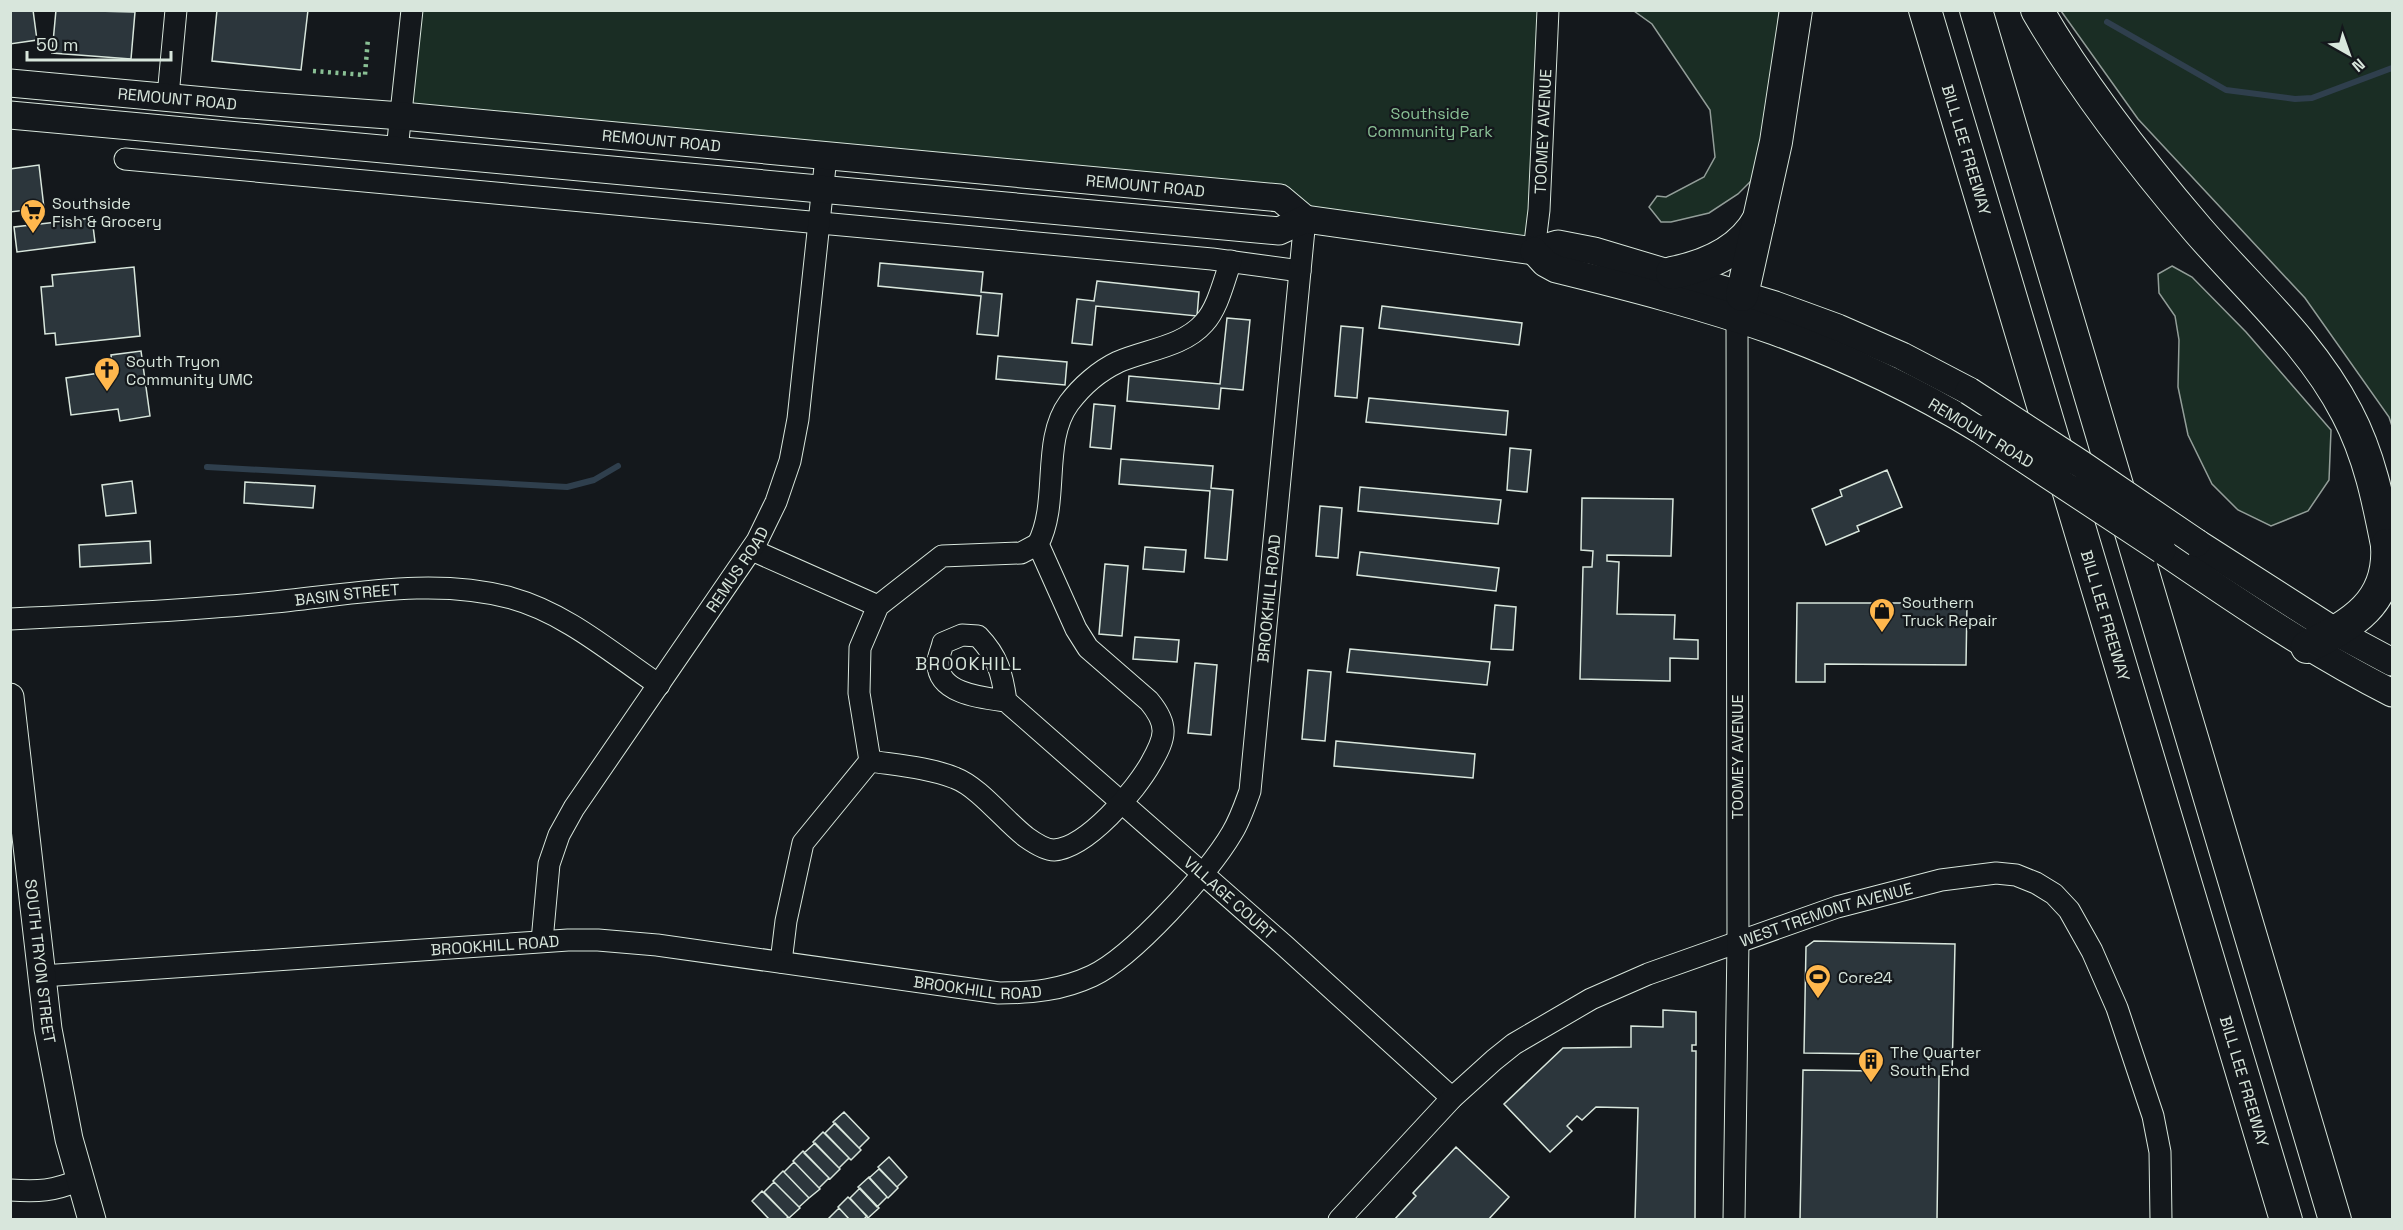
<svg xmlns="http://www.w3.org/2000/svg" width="2403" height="1230" viewBox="0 0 2403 1230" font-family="'Space Grotesk',sans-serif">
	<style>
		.green { fill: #1a2d24; stroke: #939e99; stroke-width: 1.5 }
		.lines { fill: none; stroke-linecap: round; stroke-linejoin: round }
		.stream { stroke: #2f3f4d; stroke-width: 6 }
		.building { fill: #2c363c; stroke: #d8e6dc; stroke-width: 1.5 }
		.minor-casing { stroke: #d8e6dc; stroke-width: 23 }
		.major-casing { stroke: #d8e6dc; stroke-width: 29 }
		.highway-casing { stroke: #d8e6dc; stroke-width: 34 }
		.minor { stroke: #14181c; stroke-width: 21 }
		.major { stroke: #14181c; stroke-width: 27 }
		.highway { stroke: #14181c; stroke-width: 32 }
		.major-bridge-casing { stroke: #d8e6dc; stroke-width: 29; stroke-linecap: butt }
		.major-bridge { stroke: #14181c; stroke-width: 27 }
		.hedge { stroke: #8ac095; stroke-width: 4.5; stroke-dasharray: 3 4.5; stroke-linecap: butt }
		.labels { text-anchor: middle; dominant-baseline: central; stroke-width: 4.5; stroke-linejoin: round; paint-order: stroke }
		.street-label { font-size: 16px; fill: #d8e6dc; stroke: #14181c }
		.park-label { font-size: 16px; fill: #8ac095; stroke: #14181c }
		.poi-label { font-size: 16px; fill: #d8e6dc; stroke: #14181c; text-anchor: start }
		.neighbourhood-label { font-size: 18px; letter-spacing: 1.5px; fill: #d8e6dc; stroke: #14181c }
	</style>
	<rect width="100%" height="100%" fill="#14181c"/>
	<!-- green -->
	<path class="green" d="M 412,11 L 1548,11 L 1534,251 L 1336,222 L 1280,198 L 402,116 Z
		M 1634,11 L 1779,11 L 1776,54 L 1756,176 L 1738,194 L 1709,213 L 1671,222 L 1661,222 L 1649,207 L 1657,196 L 1666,197 L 1704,177 L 1715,157 L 1710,110 L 1652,24 Z
		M 2061,11 L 2392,11 L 2392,426 L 2389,417 L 2305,298 L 2138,119 Z
		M 2172,266 L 2192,277 L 2246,332 L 2331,430 L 2329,480 L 2308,511 L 2271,526 L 2238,510 L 2212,484 L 2188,435 L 2178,387 L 2179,340 L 2175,316 L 2159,293 L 2158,274 Z"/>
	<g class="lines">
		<!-- stream -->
		<path class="stream" d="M 2107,22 L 2226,90 L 2295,99 L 2312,98 L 2392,68
			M 207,467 L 567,487 L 594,480 L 618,466"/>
	</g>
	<!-- building -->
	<path class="building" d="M 10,10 L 33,10 L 37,40 L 10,44 Z
		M 56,10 L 135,12 L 131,59 L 52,53 Z
		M 217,10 L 308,10 L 301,70 L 212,61 Z
		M 39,165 L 44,208 L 10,212 L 10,169 Z
		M 92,218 L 95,242 L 17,252 L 14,227 Z
		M 880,263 L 983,272 L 981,292 L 1002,294 L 998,336 L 977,334 L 981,296 L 878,286 Z
		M 134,267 L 140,336 L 56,345 L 55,333 L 45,334 L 41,287 L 53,286 L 52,275 Z
		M 1097,281 L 1199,292 L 1197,316 L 1096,306 L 1092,345 L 1072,343 L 1077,299 L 1094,301 Z
		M 1382,306 L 1522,323 L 1519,345 L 1379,328 Z
		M 1227,318 L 1250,320 L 1243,390 L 1221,388 L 1219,409 L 1127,401 L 1129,376 L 1220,384 Z
		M 1341,326 L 1363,328 L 1357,398 L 1335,396 Z
		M 141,351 L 150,416 L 120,421 L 118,409 L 71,415 L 66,378 L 113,371 L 111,355 Z
		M 998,356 L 1067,362 L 1065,385 L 996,379 Z
		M 1369,398 L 1508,411 L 1506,435 L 1366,422 Z
		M 1094,404 L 1115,406 L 1111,449 L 1090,447 Z
		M 1510,448 L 1531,450 L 1527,492 L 1507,490 Z
		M 1121,459 L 1213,466 L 1211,488 L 1233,490 L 1227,560 L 1205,558 L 1210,491 L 1119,484 Z
		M 1887,470 L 1902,507 L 1857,526 L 1859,531 L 1826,545 L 1812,509 L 1842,496 L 1840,490 Z
		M 132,481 L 136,513 L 106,516 L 102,485 Z
		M 245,482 L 315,486 L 313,508 L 244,503 Z
		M 1360,487 L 1501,500 L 1498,524 L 1358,511 Z
		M 1582,498 L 1673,499 L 1671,556 L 1607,555 L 1607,561 L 1619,562 L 1617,614 L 1675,615 L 1674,639 L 1698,640 L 1698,659 L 1670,658 L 1670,681 L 1580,679 L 1583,567 L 1592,567 L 1593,551 L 1581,550 Z
		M 1320,506 L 1342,508 L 1338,558 L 1316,556 Z
		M 150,541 L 151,563 L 80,567 L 79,545 Z
		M 1145,547 L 1186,550 L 1184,572 L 1143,569 Z
		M 1360,552 L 1499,568 L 1496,591 L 1357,575 Z
		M 1105,564 L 1128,566 L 1122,636 L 1099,634 Z
		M 1797,603 L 1967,603 L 1966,665 L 1825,664 L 1825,682 L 1796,682 Z
		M 1495,605 L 1516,607 L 1513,650 L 1491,649 Z
		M 1135,637 L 1179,640 L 1177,662 L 1133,659 Z
		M 1350,649 L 1490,662 L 1487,685 L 1347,672 Z
		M 1195,663 L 1217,665 L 1211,735 L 1188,733 Z
		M 1308,670 L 1331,672 L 1325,741 L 1302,739 Z
		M 1336,741 L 1475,754 L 1473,778 L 1334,766 Z
		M 1814,941 L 1955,944 L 1952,1076 L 1939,1076 L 1937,1220 L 1800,1220 L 1803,1070 L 1876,1071 L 1877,1062 L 1877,1054 L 1804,1053 L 1806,947 Z
		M 1663,1010 L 1696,1012 L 1696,1045 L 1692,1045 L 1692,1051 L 1696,1051 L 1695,1220 L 1635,1220 L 1638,1108 L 1596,1107 L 1582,1120 L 1577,1116 L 1567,1126 L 1572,1131 L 1550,1152 L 1504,1104 L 1563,1048 L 1631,1047 L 1631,1026 L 1663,1027 Z
		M 844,1112 L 869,1138 L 859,1148 L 833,1122 Z
		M 835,1123 L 861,1150 L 851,1160 L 825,1133 Z
		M 823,1132 L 849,1158 L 839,1168 L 813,1142 Z
		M 815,1143 L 840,1169 L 830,1179 L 804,1153 Z
		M 1456,1147 L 1509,1197 L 1488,1220 L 1394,1220 L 1416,1196 L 1413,1193 Z
		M 803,1151 L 829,1178 L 819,1188 L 793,1161 Z
		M 889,1157 L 907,1177 L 897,1187 L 878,1167 Z
		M 794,1162 L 820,1189 L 809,1198 L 784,1172 Z
		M 879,1169 L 898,1188 L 888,1198 L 869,1178 Z
		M 783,1171 L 809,1198 L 799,1207 L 773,1181 Z
		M 869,1177 L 887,1197 L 877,1207 L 858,1187 Z
		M 774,1182 L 800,1208 L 789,1218 L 764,1192 Z
		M 860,1188 L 879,1208 L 868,1218 L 850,1198 Z
		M 762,1191 L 788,1217 L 785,1220 L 770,1220 L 752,1201 Z
		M 848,1197 L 867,1216 L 863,1220 L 850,1220 L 838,1207 Z
		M 839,1208 L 850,1220 L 831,1220 L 829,1218 Z"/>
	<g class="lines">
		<defs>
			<g id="minor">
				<path d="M 168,96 L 176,10"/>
				<path d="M 397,150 L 412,10"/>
				<path d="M 125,159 L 1212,259 L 1300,271"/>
				<path id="s1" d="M 1534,251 L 1539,210 L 1548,10"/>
				<path d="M 752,550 L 878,606"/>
				<path id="s2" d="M 10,619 C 95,615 180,611 264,603 C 345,596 431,576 511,598 C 566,613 613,654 659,685"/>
				<path id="s3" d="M 1006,701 C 983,698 937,694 938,662 C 938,656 942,649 943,643 L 962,635 L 978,636 C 998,657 1002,673 1006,701 L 1285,946 L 1452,1098"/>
				<path d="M 870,761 L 859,693 L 860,648 L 878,606 L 942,556 L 1021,553 L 1038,544"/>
				<path id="s4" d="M 542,941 L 549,864 L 559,835 L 574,808 L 757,541 L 776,502 L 790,461 L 798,419 L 826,157"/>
				<path d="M 781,962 L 786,921 L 803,843 L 870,761 C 896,765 931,768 955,778 C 979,787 1005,821 1026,837 C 1033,842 1045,850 1054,850 C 1087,848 1136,790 1151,763 C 1166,737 1169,725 1149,701 L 1088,648 L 1076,629 L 1038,544 C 1060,502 1041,441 1069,403 C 1081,387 1099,371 1118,362 C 1145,350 1183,347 1204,323 C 1218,308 1224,280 1231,261"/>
				<path id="s5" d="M 42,976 L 568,940 L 598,940 L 657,945 L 999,993 C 1032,993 1062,990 1092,976 C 1133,957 1209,872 1232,833 C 1240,820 1245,805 1250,791 L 1305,219"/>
				<path d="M 10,1190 C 39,1192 53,1191 80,1180"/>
				<path id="s6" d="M 1339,1220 L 1452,1098 L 1494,1060 L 1514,1044 L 1591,999 L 1648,974 L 1837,907 L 1941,880 L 1996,873 L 2016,875 L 2036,883 L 2054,894 L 2069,910 L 2092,951 L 2117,1008 L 2153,1116 L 2160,1152 L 2161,1220"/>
				<path d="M 1734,1220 L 1738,941 L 1737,319"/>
			</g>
			<g id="major">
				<path id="s7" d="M 10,83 L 238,104 L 402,116 L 1280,198 L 1305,219"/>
				<path d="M 10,115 L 1279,231 L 1305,219 L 1534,251 L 1558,244 L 1594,251 L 1775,305 L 1838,328 L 1902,356 L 1969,391"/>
				<path d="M 1534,251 L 1545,263 L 1556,269 C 1629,287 1703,306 1774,331 C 1845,357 1915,390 1979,429"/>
				<path d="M 2197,543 L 2336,632 L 2392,662"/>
				<path d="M 2162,550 C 2237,601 2311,652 2392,693"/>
				<path id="s8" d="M 10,697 L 48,1029 L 69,1139 L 92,1220"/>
			</g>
			<g id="highway">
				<path id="s9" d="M 1925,10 L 2286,1220"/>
				<path d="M 1976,10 L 2335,1220"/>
				<path d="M 2037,10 C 2083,89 2139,161 2198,230 C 2249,289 2311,343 2347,413 C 2373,462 2381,516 2392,570"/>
				<path d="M 1672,273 C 1707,266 1741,252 1759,219"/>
				<path d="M 1742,295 L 1776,142 L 1796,10"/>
				<path d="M 2307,647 C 2352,624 2391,603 2387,545"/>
			</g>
		</defs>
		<!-- minor casing -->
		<use href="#minor" class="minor-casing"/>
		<!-- major casing -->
		<use href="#major" class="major-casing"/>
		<!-- highway casing -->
		<use href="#highway" class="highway-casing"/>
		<!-- minor -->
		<use href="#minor" class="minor"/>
		<!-- major -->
		<use href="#major" class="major"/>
		<!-- highway -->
		<use href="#highway" class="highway"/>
		<defs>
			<path id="major-bridge" d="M 1969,391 L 2081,464 L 2197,543
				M 1979,429 L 2162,550"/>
		</defs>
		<!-- major-bridge casing -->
		<use href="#major-bridge" class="major-bridge-casing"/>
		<!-- major-bridge -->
		<use href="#major-bridge" class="major-bridge"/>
		<!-- hedge -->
		<path class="hedge" d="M 313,71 L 365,75 L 368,38"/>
	</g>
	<!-- icons -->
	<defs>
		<symbol id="supermarket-pin" viewBox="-11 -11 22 30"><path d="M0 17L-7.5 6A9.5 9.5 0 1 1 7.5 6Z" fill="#ffb74d" stroke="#14181c"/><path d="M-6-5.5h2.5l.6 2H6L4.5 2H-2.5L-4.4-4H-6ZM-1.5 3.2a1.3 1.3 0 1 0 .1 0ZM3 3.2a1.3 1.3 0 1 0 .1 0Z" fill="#111"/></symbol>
		<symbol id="church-pin" viewBox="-11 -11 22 30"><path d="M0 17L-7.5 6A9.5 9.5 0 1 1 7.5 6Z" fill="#ffb74d" stroke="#14181c"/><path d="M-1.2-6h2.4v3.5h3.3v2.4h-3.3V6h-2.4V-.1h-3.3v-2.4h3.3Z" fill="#111"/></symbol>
		<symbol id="shop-pin" viewBox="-11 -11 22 30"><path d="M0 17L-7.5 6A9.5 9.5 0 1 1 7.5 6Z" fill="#ffb74d" stroke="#14181c"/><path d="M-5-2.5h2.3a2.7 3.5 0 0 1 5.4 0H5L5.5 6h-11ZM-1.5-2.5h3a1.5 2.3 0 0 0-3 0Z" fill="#111"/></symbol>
		<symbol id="stadium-pin" viewBox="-11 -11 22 30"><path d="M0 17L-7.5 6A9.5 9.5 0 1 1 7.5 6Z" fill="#ffb74d" stroke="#14181c"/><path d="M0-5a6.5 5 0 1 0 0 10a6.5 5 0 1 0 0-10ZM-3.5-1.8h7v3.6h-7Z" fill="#111"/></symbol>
		<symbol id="building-pin" viewBox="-11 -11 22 30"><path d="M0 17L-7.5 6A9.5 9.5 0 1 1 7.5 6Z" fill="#ffb74d" stroke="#14181c"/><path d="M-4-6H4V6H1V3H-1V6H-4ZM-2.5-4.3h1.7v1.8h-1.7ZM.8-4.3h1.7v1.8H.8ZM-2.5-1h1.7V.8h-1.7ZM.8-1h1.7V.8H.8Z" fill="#111"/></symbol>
	</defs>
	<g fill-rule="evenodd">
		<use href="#supermarket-pin" x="18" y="197" width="30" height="40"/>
		<use href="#church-pin" x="92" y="355" width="30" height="40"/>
		<use href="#shop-pin" x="1867" y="596" width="30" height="40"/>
		<use href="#stadium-pin" x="1803" y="962" width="30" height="40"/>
		<use href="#building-pin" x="1856" y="1046" width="30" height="40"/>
	</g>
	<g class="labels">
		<!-- street labels -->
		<g class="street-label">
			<text stroke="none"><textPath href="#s7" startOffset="168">REMOUNT ROAD</textPath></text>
			<text stroke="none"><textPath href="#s1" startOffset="120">TOOMEY AVENUE</textPath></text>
			<text stroke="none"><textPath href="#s7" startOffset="654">REMOUNT ROAD</textPath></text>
			<text stroke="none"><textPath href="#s9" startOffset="146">BILL LEE FREEWAY</textPath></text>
			<text stroke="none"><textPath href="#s7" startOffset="1140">REMOUNT ROAD</textPath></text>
			<text transform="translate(1981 433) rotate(31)">REMOUNT ROAD</text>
			<text stroke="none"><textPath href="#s4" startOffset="428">REMUS ROAD</textPath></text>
			<text stroke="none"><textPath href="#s2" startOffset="338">BASIN STREET</textPath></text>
			<text stroke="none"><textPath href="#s5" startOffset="1498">BROOKHILL ROAD</textPath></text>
			<text stroke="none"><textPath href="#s9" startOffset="632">BILL LEE FREEWAY</textPath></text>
			<text transform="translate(1737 757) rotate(-90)">TOOMEY AVENUE</text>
			<text stroke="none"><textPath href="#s3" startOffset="513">VILLAGE COURT</textPath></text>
			<text stroke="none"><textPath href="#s6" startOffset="588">WEST TREMONT AVENUE</textPath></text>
			<text stroke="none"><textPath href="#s5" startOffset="454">BROOKHILL ROAD</textPath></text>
			<text stroke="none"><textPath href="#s8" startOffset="266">SOUTH TRYON STREET</textPath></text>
			<text stroke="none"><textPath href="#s5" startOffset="940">BROOKHILL ROAD</textPath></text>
			<text stroke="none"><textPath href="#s9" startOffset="1118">BILL LEE FREEWAY</textPath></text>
		</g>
		<!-- park labels -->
		<g class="park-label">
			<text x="1430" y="113">Southside<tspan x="1430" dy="18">Community Park</tspan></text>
		</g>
		<!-- poi labels -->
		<g class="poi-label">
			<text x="52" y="203">Southside<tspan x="52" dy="18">Fish &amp; Grocery</tspan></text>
			<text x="126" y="361">South Tryon<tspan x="126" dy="18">Community UMC</tspan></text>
			<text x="1902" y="602">Southern<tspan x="1902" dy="18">Truck Repair</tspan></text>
			<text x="1838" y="977">Core24</text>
			<text x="1890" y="1052">The Quarter<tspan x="1890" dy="18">South End</tspan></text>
		</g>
		<!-- neighbourhood labels -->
		<g class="neighbourhood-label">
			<text x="969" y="663">BROOKHILL</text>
		</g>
	</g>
	<!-- border -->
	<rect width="2403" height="1230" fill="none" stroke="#d8e6dc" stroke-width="24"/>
	<!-- north arrow -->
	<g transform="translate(2349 54) rotate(140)" stroke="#14181c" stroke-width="4.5" paint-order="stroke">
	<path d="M0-4.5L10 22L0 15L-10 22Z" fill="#d8e6dc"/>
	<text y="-9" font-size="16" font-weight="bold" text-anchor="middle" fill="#d8e6dc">N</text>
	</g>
	<!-- scale -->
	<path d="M27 51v9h144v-9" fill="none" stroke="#d8e6dc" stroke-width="3"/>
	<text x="36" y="51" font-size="18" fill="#d8e6dc" stroke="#14181c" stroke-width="4.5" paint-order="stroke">50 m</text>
</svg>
